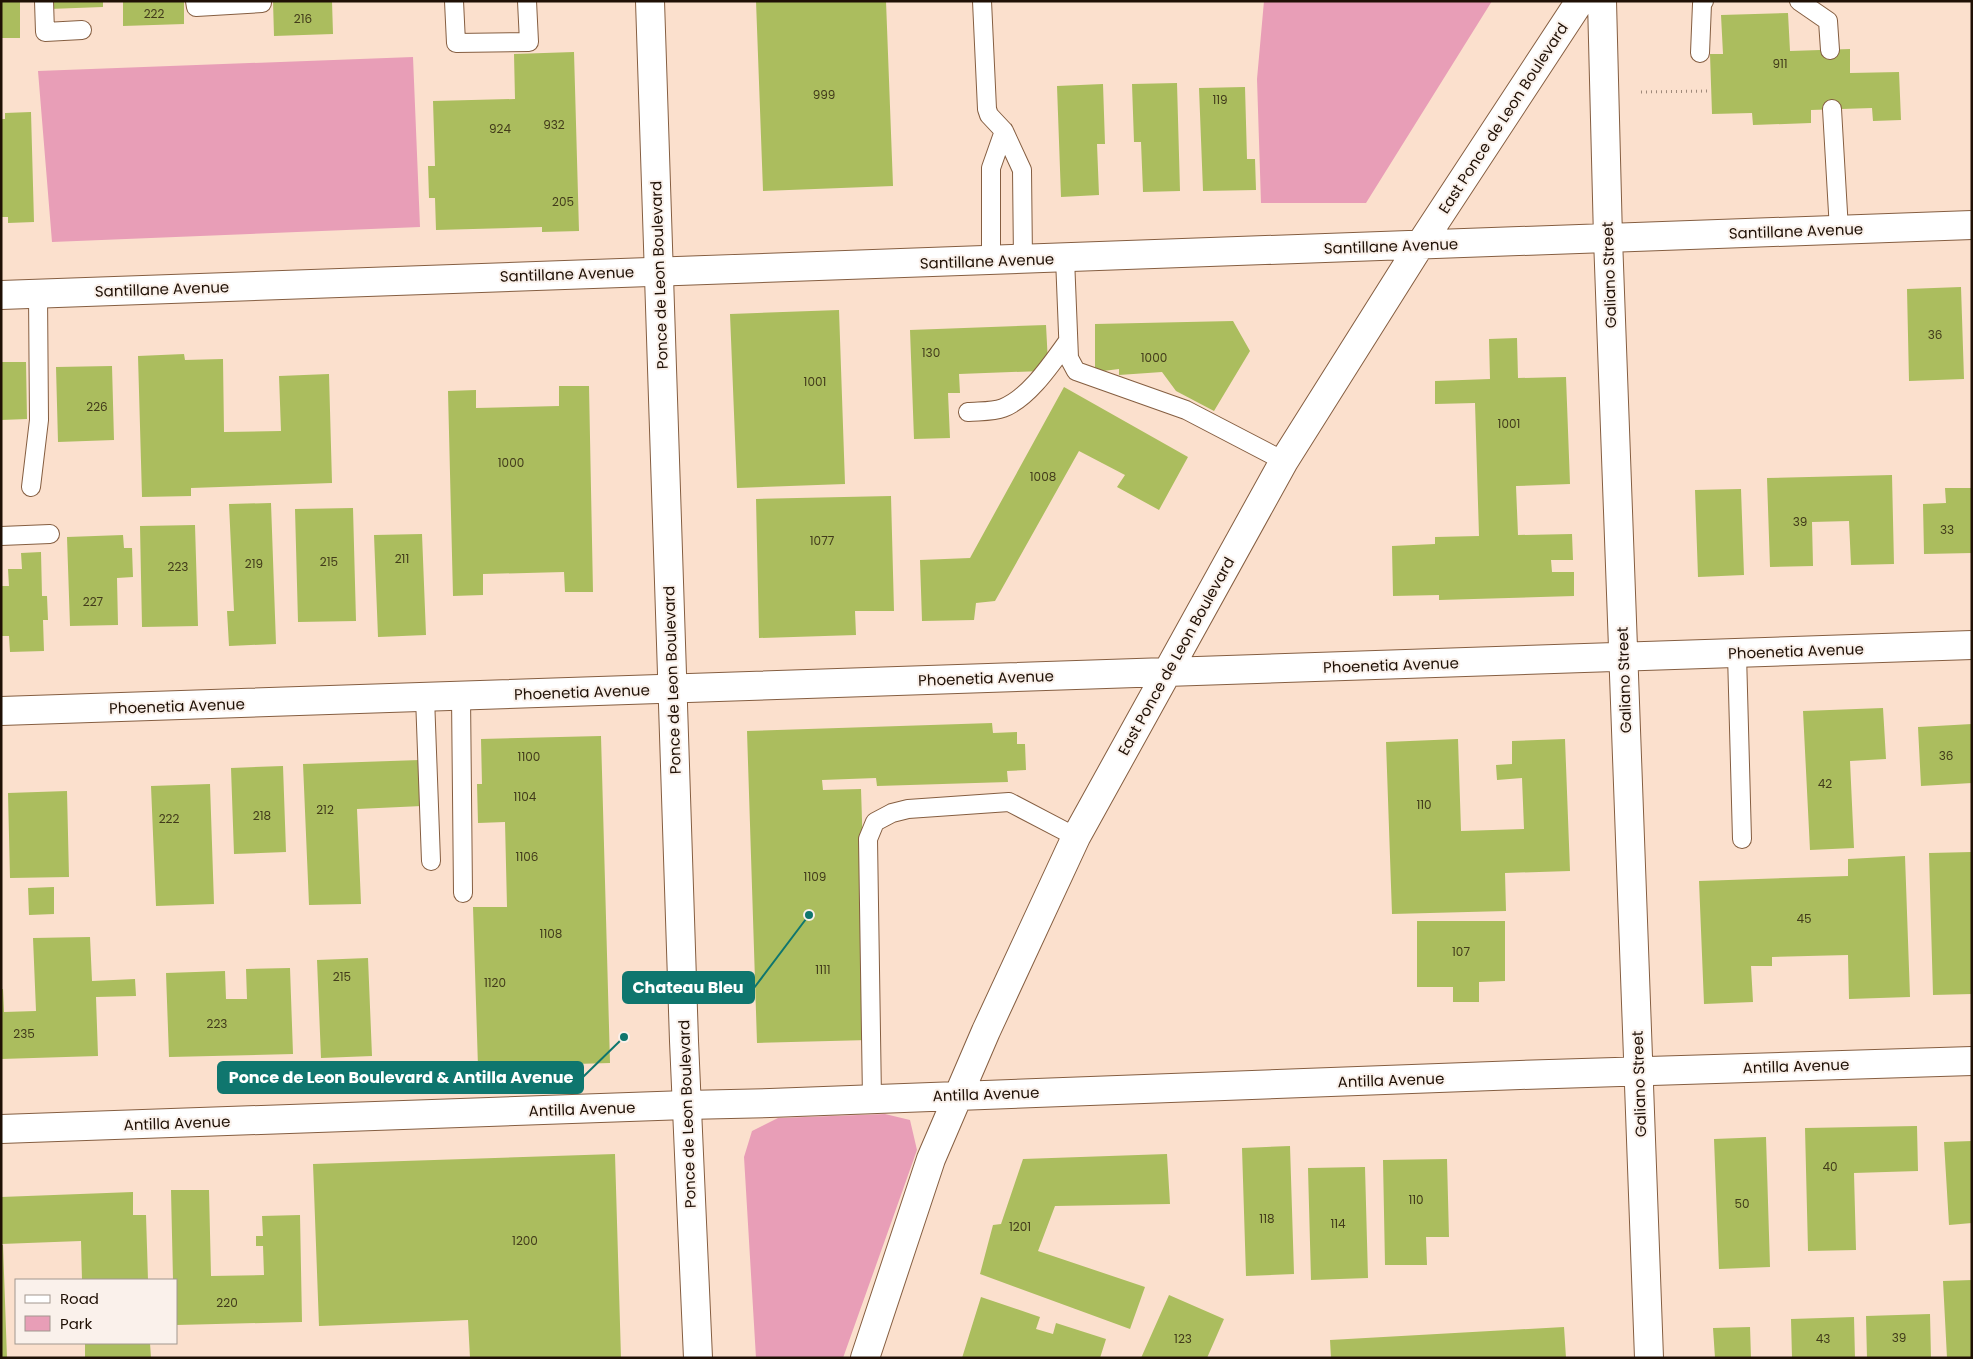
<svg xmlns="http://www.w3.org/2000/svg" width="1973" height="1359" viewBox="0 0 1973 1359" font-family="Poppins,sans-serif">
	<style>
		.green { fill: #e89eb7 }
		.building { fill: #abbd5e }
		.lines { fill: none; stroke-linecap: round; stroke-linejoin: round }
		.lane-casing { stroke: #855e41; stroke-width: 20 }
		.street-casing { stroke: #855e41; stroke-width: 30 }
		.secondary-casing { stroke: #855e41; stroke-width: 30 }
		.path { stroke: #9f897a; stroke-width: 3; stroke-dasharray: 1 4; stroke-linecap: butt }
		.lane { stroke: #fff; stroke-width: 18 }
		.street { stroke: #fff; stroke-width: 28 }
		.secondary { stroke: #fff; stroke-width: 28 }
		.labels { text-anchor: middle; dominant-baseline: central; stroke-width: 4; stroke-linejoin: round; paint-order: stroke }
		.number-label { font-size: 12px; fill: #423b1b }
		.street-label { font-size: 15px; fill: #1f1005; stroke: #faf1eb }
		.leader { fill: none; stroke: #0f766e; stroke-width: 2 }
		.callout-dot { fill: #0f766e; stroke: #faf1eb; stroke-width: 2 }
		.callout { fill: #0f766e; stroke: #0f766e; stroke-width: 2 }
		.callout-label { font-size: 16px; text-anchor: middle; font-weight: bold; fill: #fff }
	</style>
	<rect width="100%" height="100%" fill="#fbe0cd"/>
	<!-- green -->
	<path class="green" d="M 1264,1 L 1492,1 L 1366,203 L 1261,203 L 1257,79 Z
		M 413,57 L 420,227 L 52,242 L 38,71 Z
		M 885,1114 L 910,1120 L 917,1150 L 843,1358 L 756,1358 L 744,1157 L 752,1131 L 778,1118 Z"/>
	<!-- building -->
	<path class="building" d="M 1,1 L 20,1 L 20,38 L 1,38 Z
		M 49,1 L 103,1 L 103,7 L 49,9 Z
		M 123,1 L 184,1 L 184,24 L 123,26 Z
		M 273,1 L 332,1 L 333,34 L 274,36 Z
		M 756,1 L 886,1 L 893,186 L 763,191 Z
		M 1788,13 L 1790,51 L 1850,49 L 1850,73 L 1899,72 L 1901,120 L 1873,121 L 1872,108 L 1811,110 L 1811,123 L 1753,125 L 1752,113 L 1712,114 L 1710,54 L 1723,54 L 1721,15 Z
		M 574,52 L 579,231 L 542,232 L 542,227 L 436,230 L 435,198 L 429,198 L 428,166 L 435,166 L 433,101 L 515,99 L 514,54 Z
		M 1177,83 L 1180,191 L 1143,192 L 1141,142 L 1134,142 L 1132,84 Z
		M 1103,84 L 1105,144 L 1097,144 L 1099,195 L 1061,197 L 1057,86 Z
		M 1245,87 L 1247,159 L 1255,159 L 1256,190 L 1203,191 L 1199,88 Z
		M 31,112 L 34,222 L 8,223 L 8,217 L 1,217 L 1,119 L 5,119 L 5,113 Z
		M 1961,287 L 1964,379 L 1909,381 L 1907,289 Z
		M 839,310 L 845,484 L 737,488 L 730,314 Z
		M 1233,321 L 1250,351 L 1214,411 L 1176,391 L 1162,372 L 1119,375 L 1119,369 L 1095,372 L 1095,324 Z
		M 1046,325 L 1048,363 L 1042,371 L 959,374 L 960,393 L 948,393 L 950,438 L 914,439 L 910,330 Z
		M 1517,338 L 1518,378 L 1566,377 L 1570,484 L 1516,486 L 1518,535 L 1572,534 L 1573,560 L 1551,560 L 1552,572 L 1574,572 L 1574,596 L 1439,600 L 1439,595 L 1393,596 L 1392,546 L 1435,544 L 1435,537 L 1479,536 L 1475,403 L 1435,404 L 1435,381 L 1490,379 L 1489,339 Z
		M 184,354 L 185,360 L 223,359 L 224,432 L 281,431 L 279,376 L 329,374 L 332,483 L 191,488 L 191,496 L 142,497 L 138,356 Z
		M 1,362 L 26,362 L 27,419 L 1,420 Z
		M 112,366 L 114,440 L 58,442 L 56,367 Z
		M 559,386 L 589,386 L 593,592 L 565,592 L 564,572 L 483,574 L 483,595 L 453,596 L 448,391 L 476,390 L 476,408 L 559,406 Z
		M 1064,387 L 1188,457 L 1159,510 L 1117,487 L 1125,475 L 1079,451 L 995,601 L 976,603 L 974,620 L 922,621 L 920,560 L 970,558 Z
		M 1892,475 L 1894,564 L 1851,565 L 1849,521 L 1812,522 L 1813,566 L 1770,567 L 1767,478 Z
		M 1945,488 L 1972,488 L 1972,553 L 1924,554 L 1923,504 L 1946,503 Z
		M 1741,489 L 1744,575 L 1698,577 L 1695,490 Z
		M 891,496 L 894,611 L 855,611 L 856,635 L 759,638 L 756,499 Z
		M 271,503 L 276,644 L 229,646 L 227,611 L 234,611 L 229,504 Z
		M 353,508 L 356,621 L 298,622 L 295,509 Z
		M 195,525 L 198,626 L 142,627 L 140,526 Z
		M 422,534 L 426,635 L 378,637 L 374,535 Z
		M 123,535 L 124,548 L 132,548 L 133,577 L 117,578 L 118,625 L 70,626 L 67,537 Z
		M 41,552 L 42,596 L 47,596 L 48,620 L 43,620 L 44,651 L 10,652 L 9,636 L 1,636 L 1,586 L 9,586 L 8,569 L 22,569 L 21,553 Z
		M 1883,708 L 1886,759 L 1850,761 L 1854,848 L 1810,850 L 1803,711 Z
		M 992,723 L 993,733 L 1017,732 L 1017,744 L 1025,744 L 1026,770 L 1007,771 L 1008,782 L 877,786 L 876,778 L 822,780 L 823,790 L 861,789 L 869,1040 L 757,1043 L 747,731 Z
		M 1972,724 L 1972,783 L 1921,786 L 1918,727 Z
		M 601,736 L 610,1063 L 478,1067 L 473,907 L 507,907 L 505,822 L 478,823 L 477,784 L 482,784 L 481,739 Z
		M 1458,739 L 1461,831 L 1524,829 L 1522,778 L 1497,780 L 1496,765 L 1512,764 L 1512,741 L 1565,739 L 1570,871 L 1505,873 L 1506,911 L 1392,914 L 1386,742 Z
		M 420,760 L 422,806 L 357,809 L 361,904 L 309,905 L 303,764 Z
		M 283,766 L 286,852 L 234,854 L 231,768 Z
		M 210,784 L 214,904 L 156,906 L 151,786 Z
		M 67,791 L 69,877 L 10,878 L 8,793 Z
		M 1972,852 L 1972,994 L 1933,995 L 1929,853 Z
		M 1905,856 L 1910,997 L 1849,999 L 1848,955 L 1772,957 L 1772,966 L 1751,966 L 1753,1002 L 1704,1004 L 1699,881 L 1848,876 L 1848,859 Z
		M 54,887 L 54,914 L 29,915 L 28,888 Z
		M 1417,921 L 1505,921 L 1505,981 L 1479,982 L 1479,1002 L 1453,1002 L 1453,987 L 1417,987 Z
		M 90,937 L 92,981 L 135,979 L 136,996 L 96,997 L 98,1056 L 1,1059 L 1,989 L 3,989 L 4,1012 L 36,1011 L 33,938 Z
		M 368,958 L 372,1056 L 321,1058 L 317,960 Z
		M 290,968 L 293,1054 L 169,1057 L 166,973 L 225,971 L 226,999 L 247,999 L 246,969 Z
		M 1917,1126 L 1918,1171 L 1854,1173 L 1856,1250 L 1808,1251 L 1805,1128 Z
		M 1766,1137 L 1770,1267 L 1719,1269 L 1714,1139 Z
		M 1972,1141 L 1972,1223 L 1949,1225 L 1944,1142 Z
		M 1290,1146 L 1294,1274 L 1246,1276 L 1242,1148 Z
		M 615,1154 L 621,1358 L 470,1358 L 468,1320 L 319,1326 L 313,1164 Z
		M 1167,1154 L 1170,1204 L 1055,1206 L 1038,1251 L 1145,1287 L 1130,1329 L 980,1274 L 993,1225 L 1001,1224 L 1023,1159 Z
		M 1447,1159 L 1449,1237 L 1426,1237 L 1427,1265 L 1385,1265 L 1383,1160 Z
		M 1365,1167 L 1368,1278 L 1311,1280 L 1308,1168 Z
		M 171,1190 L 209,1190 L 211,1276 L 264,1275 L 263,1246 L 256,1246 L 256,1236 L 263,1236 L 262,1216 L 300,1215 L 302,1322 L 176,1325 L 176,1280 L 173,1280 Z
		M 133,1192 L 133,1215 L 146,1215 L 148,1280 L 82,1280 L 81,1241 L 1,1244 L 1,1197 Z
		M 1,1245 L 3,1245 L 7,1358 L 1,1358 Z
		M 1972,1280 L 1972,1358 L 1947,1358 L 1943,1281 Z
		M 1169,1295 L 1224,1319 L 1207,1358 L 1141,1358 Z
		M 981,1297 L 1040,1317 L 1036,1329 L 1053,1334 L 1056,1323 L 1106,1339 L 1100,1358 L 962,1358 Z
		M 1930,1314 L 1931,1358 L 1867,1358 L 1866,1316 Z
		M 1854,1317 L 1855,1358 L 1792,1358 L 1791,1319 Z
		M 1564,1327 L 1566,1358 L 1331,1358 L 1330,1340 Z
		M 1750,1327 L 1751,1358 L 1715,1358 L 1713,1328 Z
		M 85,1343 L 150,1343 L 151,1358 L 85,1358 Z"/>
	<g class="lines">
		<defs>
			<path id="lane" d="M 44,1 L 45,32 L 82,30
				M 195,1 L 196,7 L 262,3
				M 454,1 L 456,43 L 529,42 L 527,1
				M 982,1 L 987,109 L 989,115 L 1004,131
				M 1799,1 L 1828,21 L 1830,50
				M 1700,53 L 1702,4 L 1704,1
				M 1832,109 L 1839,230
				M 1065,258 L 1069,358 L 1076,371 L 1186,410 L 1284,461
				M 991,261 L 991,168 L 1004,131 L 1022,170 L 1023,260
				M 968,412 C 979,411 993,412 1003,408 C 1029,398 1052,363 1068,341
				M 31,487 L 39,420 L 38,294
				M 1,536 L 50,534
				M 1737,654 L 1742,839
				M 461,696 L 463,893
				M 425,697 L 431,861
				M 872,1099 L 868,839 L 875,822 L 892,813 L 908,809 L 1009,802 L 1076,837"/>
			<path id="street" d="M 1602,1 L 1608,238 L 1649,1358
				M 1,295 L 1972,225
				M 1,711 L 1972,645
				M 1,1129 L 686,1105 L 770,1103 L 1520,1075 L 1972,1061
				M 865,1358 L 931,1159 L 986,1031 L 1076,837 L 1284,461 L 1420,245 L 1580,1"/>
			<path id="secondary" d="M 650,1 L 684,1041 L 698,1358"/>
		</defs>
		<!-- lane casing -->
		<use href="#lane" class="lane-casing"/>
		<!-- street casing -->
		<use href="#street" class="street-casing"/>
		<!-- secondary casing -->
		<use href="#secondary" class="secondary-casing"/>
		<!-- path -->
		<path class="path" d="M 1641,92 L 1710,91"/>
		<!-- lane -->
		<use href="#lane" class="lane"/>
		<!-- street -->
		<use href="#street" class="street"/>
		<!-- secondary -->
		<use href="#secondary" class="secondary"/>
	</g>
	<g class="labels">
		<!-- number labels -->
		<g class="number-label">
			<text x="154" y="13">222</text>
			<text x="303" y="18">216</text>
			<text x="1780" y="63">911</text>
			<text x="824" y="94">999</text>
			<text x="1220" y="99">119</text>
			<text x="554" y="124">932</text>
			<text x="500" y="128">924</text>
			<text x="563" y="201">205</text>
			<text x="1935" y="334">36</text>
			<text x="931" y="352">130</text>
			<text x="1154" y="357">1000</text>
			<text x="815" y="381">1001</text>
			<text x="97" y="406">226</text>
			<text x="1509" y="423">1001</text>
			<text x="511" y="462">1000</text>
			<text x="1043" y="476">1008</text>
			<text x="1800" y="521">39</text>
			<text x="1947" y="529">33</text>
			<text x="822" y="540">1077</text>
			<text x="402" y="558">211</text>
			<text x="329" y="561">215</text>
			<text x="254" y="563">219</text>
			<text x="178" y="566">223</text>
			<text x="93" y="601">227</text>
			<text x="1946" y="755">36</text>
			<text x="529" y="756">1100</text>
			<text x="1825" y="783">42</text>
			<text x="525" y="796">1104</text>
			<text x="1424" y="804">110</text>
			<text x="325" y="809">212</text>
			<text x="262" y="815">218</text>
			<text x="169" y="818">222</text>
			<text x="527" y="856">1106</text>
			<text x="815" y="876">1109</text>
			<text x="1804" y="918">45</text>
			<text x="551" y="933">1108</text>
			<text x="1461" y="951">107</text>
			<text x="823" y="969">1111</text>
			<text x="342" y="976">215</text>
			<text x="495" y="982">1120</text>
			<text x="217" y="1023">223</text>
			<text x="24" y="1033">235</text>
			<text x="1830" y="1166">40</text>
			<text x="1416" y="1199">110</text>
			<text x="1742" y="1203">50</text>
			<text x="1267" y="1218">118</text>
			<text x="1338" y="1223">114</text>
			<text x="1020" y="1226">1201</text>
			<text x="525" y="1240">1200</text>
			<text x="227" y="1302">220</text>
			<text x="1899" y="1337">39</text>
			<text x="1183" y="1338">123</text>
			<text x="1823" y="1338">43</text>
		</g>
		<!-- street labels -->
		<g class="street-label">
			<text transform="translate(1503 118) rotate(-57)">East Ponce de Leon Boulevard</text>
			<text transform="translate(1796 231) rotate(-2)">Santillane Avenue</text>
			<text transform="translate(1391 246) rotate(-2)">Santillane Avenue</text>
			<text transform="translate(987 261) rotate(-2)">Santillane Avenue</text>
			<text transform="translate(567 274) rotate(-2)">Santillane Avenue</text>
			<text transform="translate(659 275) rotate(-92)">Ponce de Leon Boulevard</text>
			<text transform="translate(1609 275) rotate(-92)">Galiano Street</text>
			<text transform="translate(162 289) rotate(-2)">Santillane Avenue</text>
			<text transform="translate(1796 651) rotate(-2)">Phoenetia Avenue</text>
			<text transform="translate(1176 656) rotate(-61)">East Ponce de Leon Boulevard</text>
			<text transform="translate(1391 665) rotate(-2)">Phoenetia Avenue</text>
			<text transform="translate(986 678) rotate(-2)">Phoenetia Avenue</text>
			<text transform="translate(672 680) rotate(-92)">Ponce de Leon Boulevard</text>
			<text transform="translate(1624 680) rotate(-92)">Galiano Street</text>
			<text transform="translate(582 692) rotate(-2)">Phoenetia Avenue</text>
			<text transform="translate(177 706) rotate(-2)">Phoenetia Avenue</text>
			<text transform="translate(1796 1066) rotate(-2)">Antilla Avenue</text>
			<text transform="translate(1391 1080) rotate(-2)">Antilla Avenue</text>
			<text transform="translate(1639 1084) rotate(-92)">Galiano Street</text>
			<text transform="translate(986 1094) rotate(-2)">Antilla Avenue</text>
			<text transform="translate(582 1109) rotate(-2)">Antilla Avenue</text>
			<text transform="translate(687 1114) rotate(-92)">Ponce de Leon Boulevard</text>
			<text transform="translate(177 1123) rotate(-2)">Antilla Avenue</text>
		</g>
	</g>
	<!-- callouts -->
	<path class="leader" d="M809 915L754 988M624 1037L583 1077"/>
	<g class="callout-dot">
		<circle cx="809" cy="915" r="5"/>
		<circle cx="624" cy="1037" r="5"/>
	</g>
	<g class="callout">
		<rect x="623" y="972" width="131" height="31" rx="5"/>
		<rect x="218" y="1062" width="365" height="31" rx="5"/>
	</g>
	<g class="callout-label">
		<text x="688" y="993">Chateau Bleu</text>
		<text x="401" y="1083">Ponce de Leon Boulevard &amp; Antilla Avenue</text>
	</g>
	<!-- border -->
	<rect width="1973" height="1359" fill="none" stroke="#1f1005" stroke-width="5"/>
	<!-- legend -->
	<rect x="15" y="1279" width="162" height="65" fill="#faf1eb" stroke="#a2978f"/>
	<rect x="25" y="1295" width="25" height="8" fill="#ffffff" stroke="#a2978f"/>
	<text x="60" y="1304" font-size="15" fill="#1f1005">Road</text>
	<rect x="25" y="1316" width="25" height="15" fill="#e89eb7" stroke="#a2978f"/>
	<text x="60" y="1329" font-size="15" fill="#1f1005">Park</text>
</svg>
